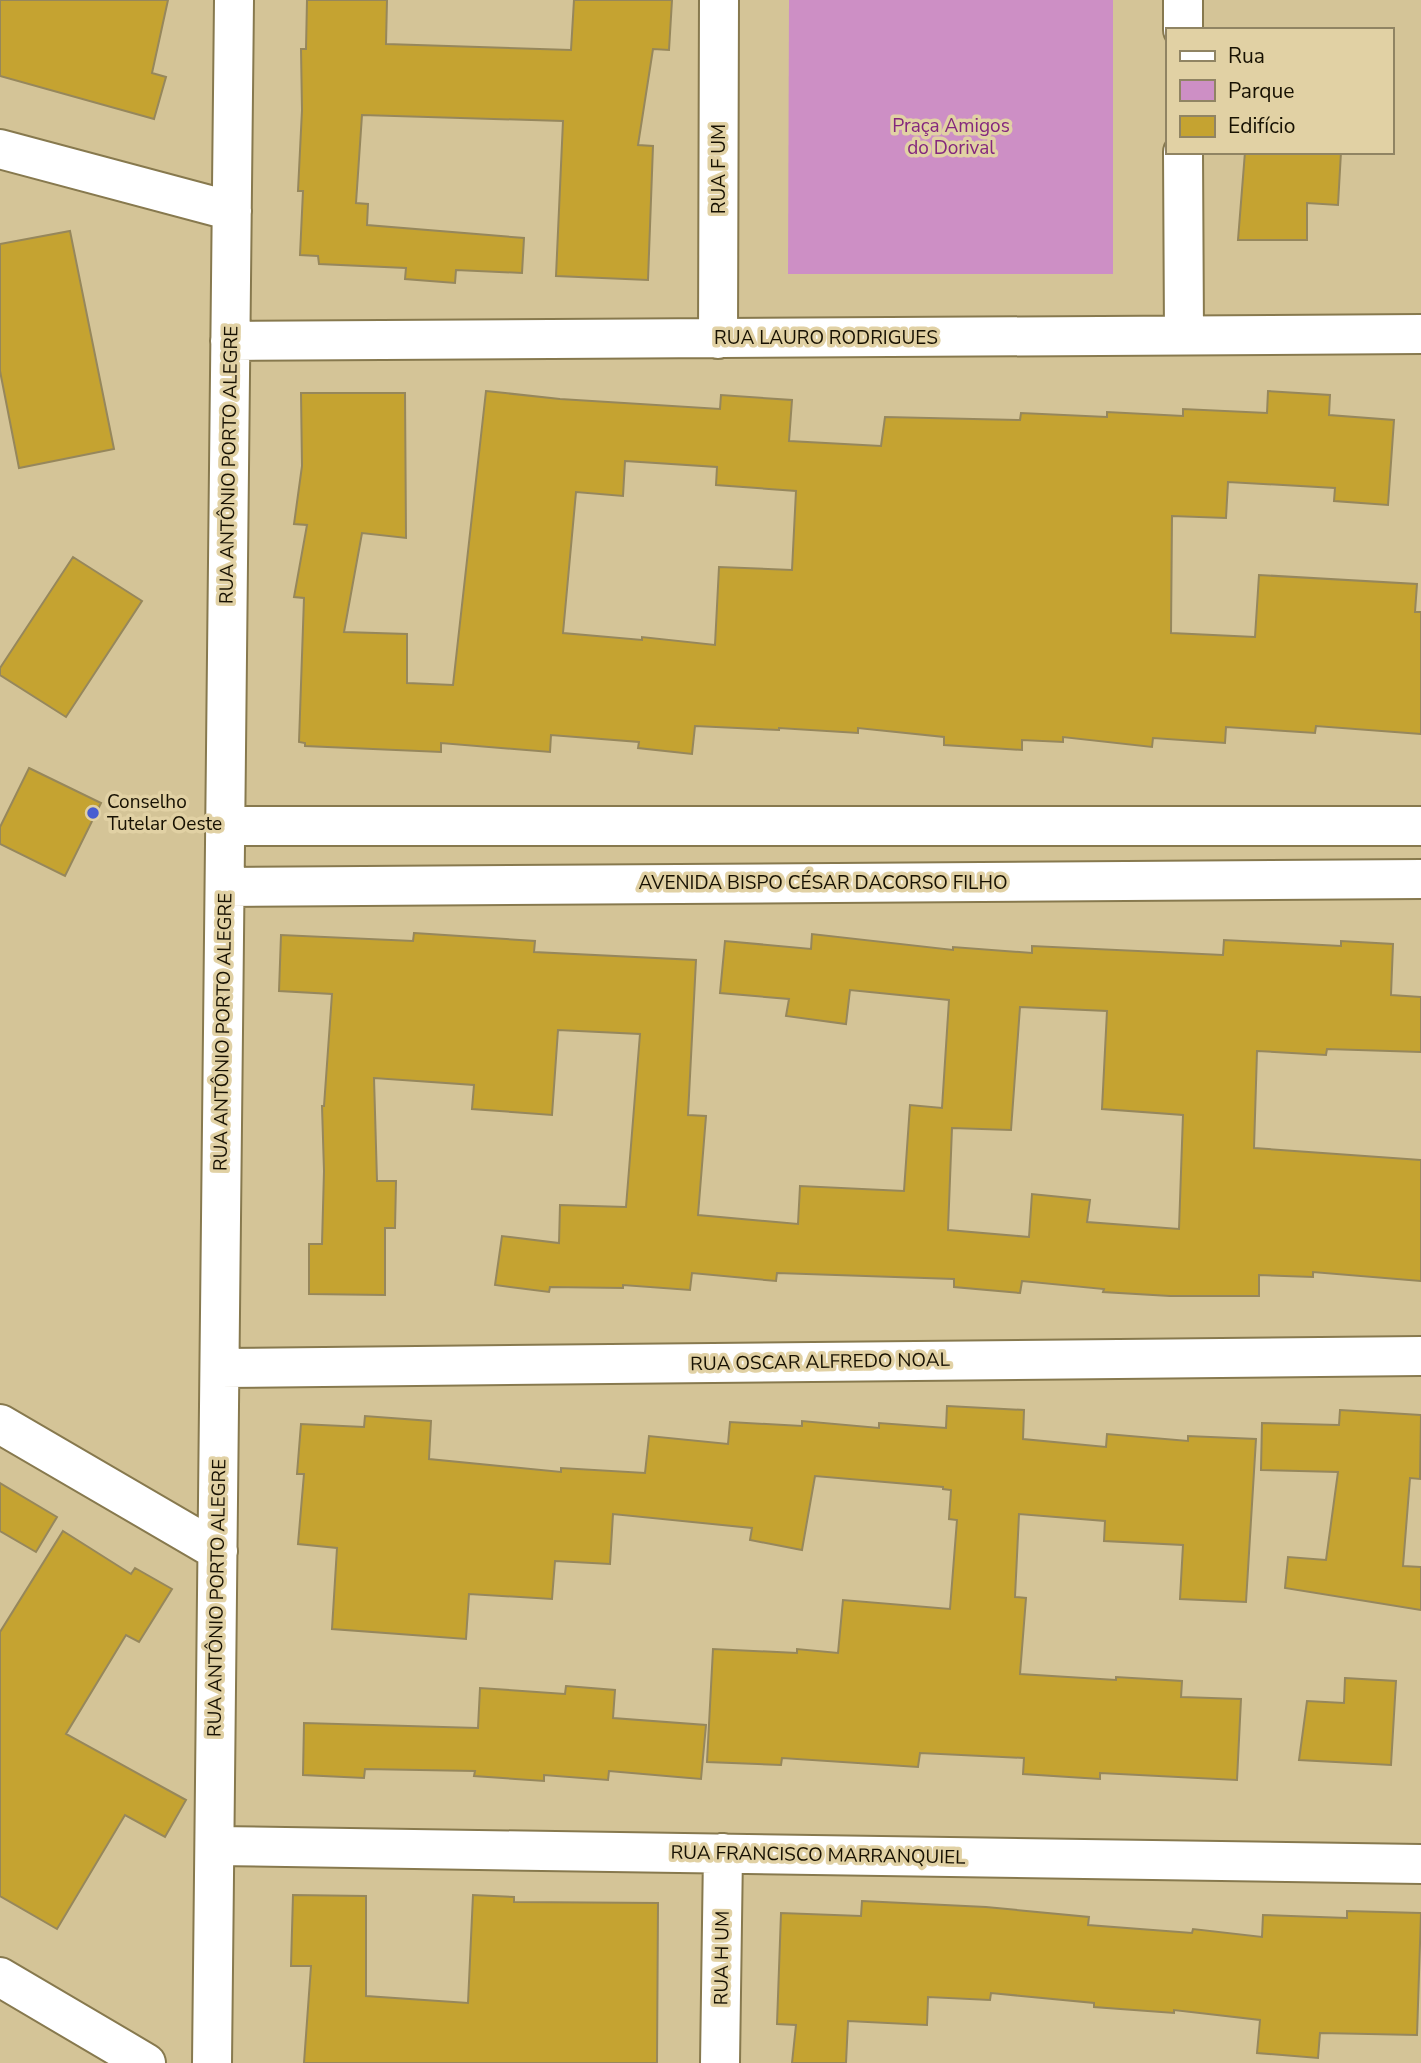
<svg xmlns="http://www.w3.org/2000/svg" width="1421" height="2063" viewBox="0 0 1421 2063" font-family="'Nunito Sans',sans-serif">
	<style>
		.green { fill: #cd8fc5 }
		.building { fill: #c5a331; stroke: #96875c; stroke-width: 2; fill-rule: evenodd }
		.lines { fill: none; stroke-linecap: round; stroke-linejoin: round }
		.minor-casing { stroke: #87794e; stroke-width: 42 }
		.minor { stroke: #fff; stroke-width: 38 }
		.poi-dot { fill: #485dd1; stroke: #e1d1a4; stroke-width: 2.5 }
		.labels { text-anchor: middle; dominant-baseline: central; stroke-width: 7; stroke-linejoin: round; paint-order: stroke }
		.park-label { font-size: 19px; fill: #84277d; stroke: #e1d1a4 }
		.street-label { font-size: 19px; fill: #171102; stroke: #e1d1a4 }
		.poi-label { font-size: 19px; fill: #171102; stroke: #e1d1a4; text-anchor: start }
	</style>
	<rect width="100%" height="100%" fill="#d4c497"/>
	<!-- green -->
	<path class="green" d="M 789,0 L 1113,0 L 1113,274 L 788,274 Z"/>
	<!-- building -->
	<path class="building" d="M 0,0 L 168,0 L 152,73 L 166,77 L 154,119 L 0,76 Z
		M 307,0 L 387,0 L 386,44 L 571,50 L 574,0 L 672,0 L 669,50 L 653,49 L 638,145 L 653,146 L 648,280 L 556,276 L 563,121 L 362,115 L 356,203 L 368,204 L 367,225 L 524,238 L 522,273 L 456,270 L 455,283 L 405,279 L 406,268 L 319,264 L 318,256 L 300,255 L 303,191 L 298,191 L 302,110 L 301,49 L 306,49 Z
		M 1245,152 L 1341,152 L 1338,205 L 1307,203 L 1307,240 L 1238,240 Z
		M 70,231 L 114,449 L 19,468 L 0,371 L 0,244 Z
		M 486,391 L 560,399 L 720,409 L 721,395 L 792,400 L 789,441 L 881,446 L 885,417 L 1020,420 L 1021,413 L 1107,417 L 1107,412 L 1183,416 L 1183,409 L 1267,413 L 1268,391 L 1330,395 L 1329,415 L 1394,420 L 1388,505 L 1334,501 L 1335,488 L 1228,482 L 1226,518 L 1172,516 L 1171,633 L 1255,637 L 1259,575 L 1417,584 L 1415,612 L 1421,612 L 1421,734 L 1316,726 L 1315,733 L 1226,727 L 1225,743 L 1153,738 L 1152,747 L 1063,737 L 1063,742 L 1022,740 L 1022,750 L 944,745 L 944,737 L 858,728 L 858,733 L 779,728 L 779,730 L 695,726 L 692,754 L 638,748 L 639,742 L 551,735 L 550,752 L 441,743 L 441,752 L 305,746 L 305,743 L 299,742 L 304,598 L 294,597 L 307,525 L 294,524 L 302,466 L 301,393 L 405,393 L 406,538 L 362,533 L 344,632 L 407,634 L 407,683 L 453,685 ZM 625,461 L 717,467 L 716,485 L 796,491 L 792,570 L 719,567 L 715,645 L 642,637 L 642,640 L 563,633 L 576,492 L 623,496 Z
		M 73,557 L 142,601 L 66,717 L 0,675 L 0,668 Z
		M 29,768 L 101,803 L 65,876 L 0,844 L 0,827 Z
		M 414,933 L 535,941 L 534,952 L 696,960 L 688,1115 L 706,1116 L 698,1215 L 798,1224 L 800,1186 L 904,1191 L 910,1105 L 942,1108 L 949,1000 L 850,990 L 846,1024 L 786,1016 L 789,999 L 720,993 L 725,941 L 811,949 L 812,934 L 953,950 L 953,947 L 1032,953 L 1032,946 L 1223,955 L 1224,940 L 1341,946 L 1341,941 L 1393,944 L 1391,995 L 1421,997 L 1421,1052 L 1327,1049 L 1326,1055 L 1257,1051 L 1254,1148 L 1421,1160 L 1421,1281 L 1313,1272 L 1313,1277 L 1259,1275 L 1259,1296 L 1170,1296 L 1103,1292 L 1104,1289 L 1022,1281 L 1020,1293 L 954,1287 L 954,1279 L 777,1273 L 776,1281 L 692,1273 L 690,1290 L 623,1285 L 623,1288 L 550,1287 L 549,1292 L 495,1285 L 502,1236 L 559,1243 L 560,1205 L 626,1207 L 640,1034 L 558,1030 L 552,1115 L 472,1109 L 474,1085 L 374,1078 L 377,1181 L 396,1181 L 395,1228 L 385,1228 L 385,1295 L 309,1294 L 309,1244 L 322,1244 L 324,1171 L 322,1106 L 324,1106 L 332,994 L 279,991 L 281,935 L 413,941 ZM 1020,1007 L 1107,1011 L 1102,1109 L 1183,1115 L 1179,1229 L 1087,1222 L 1090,1200 L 1032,1194 L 1029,1237 L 948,1230 L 952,1128 L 1011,1130 Z
		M 947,1406 L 1024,1410 L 1023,1439 L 1106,1447 L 1107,1434 L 1188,1441 L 1188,1436 L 1256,1439 L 1246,1602 L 1180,1599 L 1183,1545 L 1104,1541 L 1105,1521 L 1019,1514 L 1015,1597 L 1026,1598 L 1020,1674 L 1116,1680 L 1116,1677 L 1182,1681 L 1181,1697 L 1241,1699 L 1237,1780 L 1100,1773 L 1100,1779 L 1023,1774 L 1024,1758 L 920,1753 L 918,1767 L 782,1758 L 781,1765 L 707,1762 L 713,1649 L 797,1653 L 797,1649 L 838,1653 L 843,1600 L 950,1609 L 957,1520 L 949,1519 L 951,1490 L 943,1489 L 943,1487 L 815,1476 L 802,1550 L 750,1540 L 752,1528 L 613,1514 L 610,1564 L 555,1561 L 552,1599 L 469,1594 L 466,1639 L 332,1629 L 337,1548 L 298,1544 L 304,1474 L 297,1474 L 301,1424 L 364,1427 L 365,1416 L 431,1421 L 429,1459 L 561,1472 L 561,1468 L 645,1473 L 649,1436 L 728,1444 L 730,1422 L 802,1426 L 802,1421 L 879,1428 L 879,1423 L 946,1428 Z
		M 1340,1410 L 1421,1415 L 1420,1479 L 1410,1478 L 1403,1566 L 1421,1567 L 1421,1610 L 1285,1588 L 1288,1557 L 1326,1560 L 1338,1472 L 1261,1470 L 1262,1423 L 1339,1425 Z
		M 0,1483 L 57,1517 L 36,1552 L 0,1531 Z
		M 63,1531 L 131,1574 L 135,1568 L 172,1589 L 139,1642 L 126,1635 L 66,1734 L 186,1800 L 165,1837 L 125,1815 L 57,1929 L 0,1896 L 0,1632 Z
		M 1345,1678 L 1396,1681 L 1391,1765 L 1299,1760 L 1307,1701 L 1344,1703 Z
		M 566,1686 L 615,1690 L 613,1718 L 706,1725 L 701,1779 L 609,1771 L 608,1780 L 544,1775 L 544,1781 L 474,1776 L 475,1771 L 365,1769 L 364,1778 L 303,1775 L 304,1723 L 478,1728 L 480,1688 L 565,1694 Z
		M 293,1895 L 366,1896 L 366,1996 L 468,2003 L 473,1895 L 514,1897 L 514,1902 L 658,1903 L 657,2063 L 304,2063 L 311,1966 L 291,1966 Z
		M 862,1901 L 986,1907 L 1089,1917 L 1088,1925 L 1192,1933 L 1193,1929 L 1262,1937 L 1263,1915 L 1347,1918 L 1347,1911 L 1421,1913 L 1417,2035 L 1320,2033 L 1318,2058 L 1257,2053 L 1260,2020 L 1174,2010 L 1174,2013 L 1094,2007 L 1094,2003 L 991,1993 L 990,2000 L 928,1997 L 927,2025 L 848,2021 L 846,2063 L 792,2063 L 796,2025 L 777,2024 L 781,1913 L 861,1916 Z"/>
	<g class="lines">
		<defs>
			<path id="minor" d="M 1183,0 L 1183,30
				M 0,149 L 232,211
				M 1183,152 L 1184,335
				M 718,339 L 719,0
				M 230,341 L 1421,334
				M 225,826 L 1421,826
				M 225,887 L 1421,879
				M 220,1368 L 1421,1356
				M 0,1424 L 218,1551
				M 215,1846 L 1421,1864
				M 0,1977 L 146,2063
				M 212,2063 L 234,0
				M 720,2063 L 723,1853"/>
		</defs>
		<!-- minor casing -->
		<use href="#minor" class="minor-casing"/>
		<!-- minor -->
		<use href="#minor" class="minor"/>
	</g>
	<!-- markers -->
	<circle class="poi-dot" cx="93" cy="813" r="7"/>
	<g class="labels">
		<!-- park labels -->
		<g class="park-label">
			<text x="951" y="126">Praça Amigos<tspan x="951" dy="22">do Dorival</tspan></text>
		</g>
		<!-- street labels -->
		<g class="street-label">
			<text transform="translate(719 169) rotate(-90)">RUA F UM</text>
			<text x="826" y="338">RUA LAURO RODRIGUES</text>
			<text transform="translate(229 465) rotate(-89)">RUA ANTÔNIO PORTO ALEGRE</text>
			<text x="823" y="883">AVENIDA BISPO CÉSAR DACORSO FILHO</text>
			<text transform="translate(223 1032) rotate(-89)">RUA ANTÔNIO PORTO ALEGRE</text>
			<text transform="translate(820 1362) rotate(-1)">RUA OSCAR ALFREDO NOAL</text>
			<text transform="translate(217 1598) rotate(-89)">RUA ANTÔNIO PORTO ALEGRE</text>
			<text transform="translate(818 1855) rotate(1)">RUA FRANCISCO MARRANQUIEL</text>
			<text transform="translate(722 1958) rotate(-89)">RUA H UM</text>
		</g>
		<!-- poi labels -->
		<g class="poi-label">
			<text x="107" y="802">Conselho<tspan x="107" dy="22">Tutelar Oeste</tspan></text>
		</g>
	</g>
	<!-- legend -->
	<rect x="1166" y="28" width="228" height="126" fill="#e1d1a4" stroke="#908463" stroke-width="2"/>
	<rect x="1180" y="51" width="35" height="10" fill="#ffffff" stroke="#908463" stroke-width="2"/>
	<text x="1228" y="63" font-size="21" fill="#171102">Rua</text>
	<rect x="1180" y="80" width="35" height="21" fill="#cd8fc5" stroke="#908463" stroke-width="2"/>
	<text x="1228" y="98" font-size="21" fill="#171102">Parque</text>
	<rect x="1180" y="116" width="35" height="21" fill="#c5a331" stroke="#908463" stroke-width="2"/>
	<text x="1228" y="133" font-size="21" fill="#171102">Edifício</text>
</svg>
